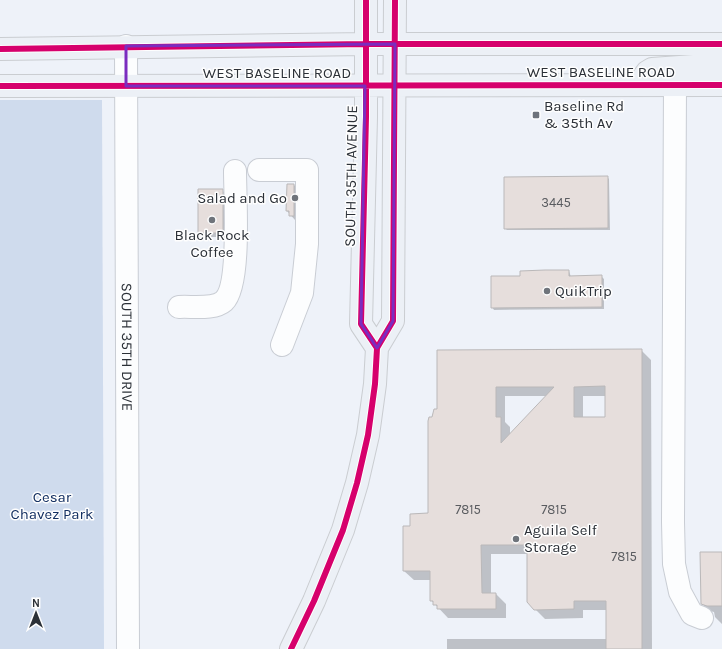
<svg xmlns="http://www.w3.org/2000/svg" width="722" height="649" viewBox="0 0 722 649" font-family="Karla,sans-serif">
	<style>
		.green { fill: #cfdbed }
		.shadow { fill: #0003; fill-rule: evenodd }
		.building { fill: #e6dedc; stroke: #bab8b9; fill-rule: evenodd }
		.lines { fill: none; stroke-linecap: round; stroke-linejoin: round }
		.minor-casing { stroke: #c9cdd4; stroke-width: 24 }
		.major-casing { stroke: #cacdd1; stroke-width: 24 }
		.minor { stroke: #fcfdfe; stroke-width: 22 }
		.major { stroke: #ecf0f6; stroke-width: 22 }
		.cycleway-casing { stroke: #fefefe; stroke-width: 8 }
		.cycleway { stroke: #d6006c; stroke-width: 6 }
		.marked { fill: none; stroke: #7b2cbf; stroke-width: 3; stroke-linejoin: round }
		.poi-dot { fill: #6f747b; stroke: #fefefe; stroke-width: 1.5 }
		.labels { text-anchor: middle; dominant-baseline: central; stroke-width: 3; stroke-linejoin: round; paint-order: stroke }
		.number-label { font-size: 13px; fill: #5a5c60 }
		.street-label { font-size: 15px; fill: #2b3037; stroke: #fefefe }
		.poi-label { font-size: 15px; fill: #2b3037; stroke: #fefefe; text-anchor: start }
		.park-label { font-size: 15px; fill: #132f61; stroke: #fefefe }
	</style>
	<rect width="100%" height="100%" fill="#eef2f9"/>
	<!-- green -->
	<path class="green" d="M 0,100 L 102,100 L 104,649 L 0,649 Z"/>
	<!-- shadow -->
	<path class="shadow" d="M 607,177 L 609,179 L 610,230 L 507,230 L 505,228 Z
		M 288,185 L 294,185 L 299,190 L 299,220 L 295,220 L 287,211 Z
		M 222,190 L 227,195 L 228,237 L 204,237 L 199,232 Z
		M 569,271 L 571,277 L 601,276 L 604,279 L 604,309 L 494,310 L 492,307 L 521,277 Z
		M 641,350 L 651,360 L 652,649 L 447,649 L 447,639 L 607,639 L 607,610 L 583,610 L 583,618 L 545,619 L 528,602 L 528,554 L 491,554 L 491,594 L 496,594 L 506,604 L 506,618 L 448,618 L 431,600 L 431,580 L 414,580 L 404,571 L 411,527 L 430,514 L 433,418 L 438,410 L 438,351 ZM 505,396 L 547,396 L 510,435 L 510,427 L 505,422 ZM 583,396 L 606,396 L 606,418 L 583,418 Z
		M 722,553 L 722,624 L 715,617 L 714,612 L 710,611 L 702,604 Z"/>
	<!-- building -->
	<path class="building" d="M 608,176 L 608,228 L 504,229 L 504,177 Z
		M 287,184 L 294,184 L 294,216 L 289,216 L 289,211 L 286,211 Z
		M 198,189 L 223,189 L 223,233 L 198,233 Z
		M 545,270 L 569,270 L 569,276 L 602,275 L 602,307 L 491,308 L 491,276 L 520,276 L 520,271 Z
		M 642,349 L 642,649 L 606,649 L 606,601 L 574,601 L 574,609 L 534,610 L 527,602 L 527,545 L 481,545 L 482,593 L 496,593 L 496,609 L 437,609 L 437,605 L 433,605 L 433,601 L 430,601 L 430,571 L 403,571 L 403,526 L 410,526 L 410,514 L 428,513 L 428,421 L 429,417 L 432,417 L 434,409 L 437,409 L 437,350 ZM 605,386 L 605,417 L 574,417 L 574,387 ZM 496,387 L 554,387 L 501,443 L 501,417 L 496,417 Z
		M 700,552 L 722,552 L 722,606 L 707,606 L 701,604 Z"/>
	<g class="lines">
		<defs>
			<g id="minor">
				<path id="s1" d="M 126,46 L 128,649"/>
				<path d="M 675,85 L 673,522 L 674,564 L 680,592 L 692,614 L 702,618"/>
				<path d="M 259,170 L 307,170 L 307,244 L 302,293 L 282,345"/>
				<path d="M 179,307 C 191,306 214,310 224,301 C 241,285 235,196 235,171"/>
			</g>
			<path id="major" d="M 366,0 L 366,117 L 361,324 L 377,348
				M 0,49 L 366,44 L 722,44
				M 638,85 L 647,72 L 652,69 L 722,64
				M 0,86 L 722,85
				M 291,649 L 314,601 L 343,530 L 357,483 L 368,435 L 375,384 L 377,348 L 393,321 L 395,0"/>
		</defs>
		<!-- minor casing -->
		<use href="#minor" class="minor-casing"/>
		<!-- major casing -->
		<use href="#major" class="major-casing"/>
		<!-- minor -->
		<use href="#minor" class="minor"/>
		<!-- major -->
		<use href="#major" class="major"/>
		<defs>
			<path id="cycleway" d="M 366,0 L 366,117 L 361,324 L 377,348
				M 0,49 L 366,44 L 722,44
				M 0,86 L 722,85
				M 291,649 L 314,601 L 343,530 L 357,483 L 368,435 L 375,384 L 377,348 L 393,321 L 395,0"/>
		</defs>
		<!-- cycleway casing -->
		<use href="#cycleway" class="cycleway-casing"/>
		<!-- cycleway -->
		<use href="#cycleway" class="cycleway"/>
	</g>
	<!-- marked area -->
	<path class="marked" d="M 395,44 L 393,321 L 377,348 L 361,324 L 365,86 L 126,86 L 126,46 Z"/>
	<!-- markers -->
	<g class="poi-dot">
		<rect x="532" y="111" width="8" height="8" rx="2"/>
		<circle cx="295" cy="198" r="4"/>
		<circle cx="212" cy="220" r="4"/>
		<circle cx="547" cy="291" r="4"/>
		<circle cx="516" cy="539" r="4"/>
	</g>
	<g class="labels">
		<!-- number labels -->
		<g class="number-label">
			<text x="556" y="202">3445</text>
			<text x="468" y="509">7815</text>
			<text x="554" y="509">7815</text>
			<text x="624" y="556">7815</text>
		</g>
		<!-- street labels -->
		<g class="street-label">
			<text x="601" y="72">WEST BASELINE ROAD</text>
			<text x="277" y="73">WEST BASELINE ROAD</text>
			<text transform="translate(351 176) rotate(-89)">SOUTH 35TH AVENUE</text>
			<text stroke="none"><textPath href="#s1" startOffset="301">SOUTH 35TH DRIVE</textPath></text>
		</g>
		<!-- poi labels -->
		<g class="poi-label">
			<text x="544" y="106">Baseline Rd<tspan x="544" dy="17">&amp; 35th Av</tspan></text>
			<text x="287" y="198" text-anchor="end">Salad and Go</text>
			<text x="212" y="235" text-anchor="middle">Black Rock<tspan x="212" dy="17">Coffee</tspan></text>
			<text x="555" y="291">QuikTrip</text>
			<text x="524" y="530">Aguila Self<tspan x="524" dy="17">Storage</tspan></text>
		</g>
		<!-- park labels -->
		<g class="park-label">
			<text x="52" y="497">Cesar<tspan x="52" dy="17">Chavez Park</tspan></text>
		</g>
	</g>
	<!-- north arrow -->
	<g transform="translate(36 613)" stroke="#fefefe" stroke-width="3" paint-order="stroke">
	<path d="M0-3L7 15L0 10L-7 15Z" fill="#2b3037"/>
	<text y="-6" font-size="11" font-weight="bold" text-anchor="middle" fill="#2b3037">N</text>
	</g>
</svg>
